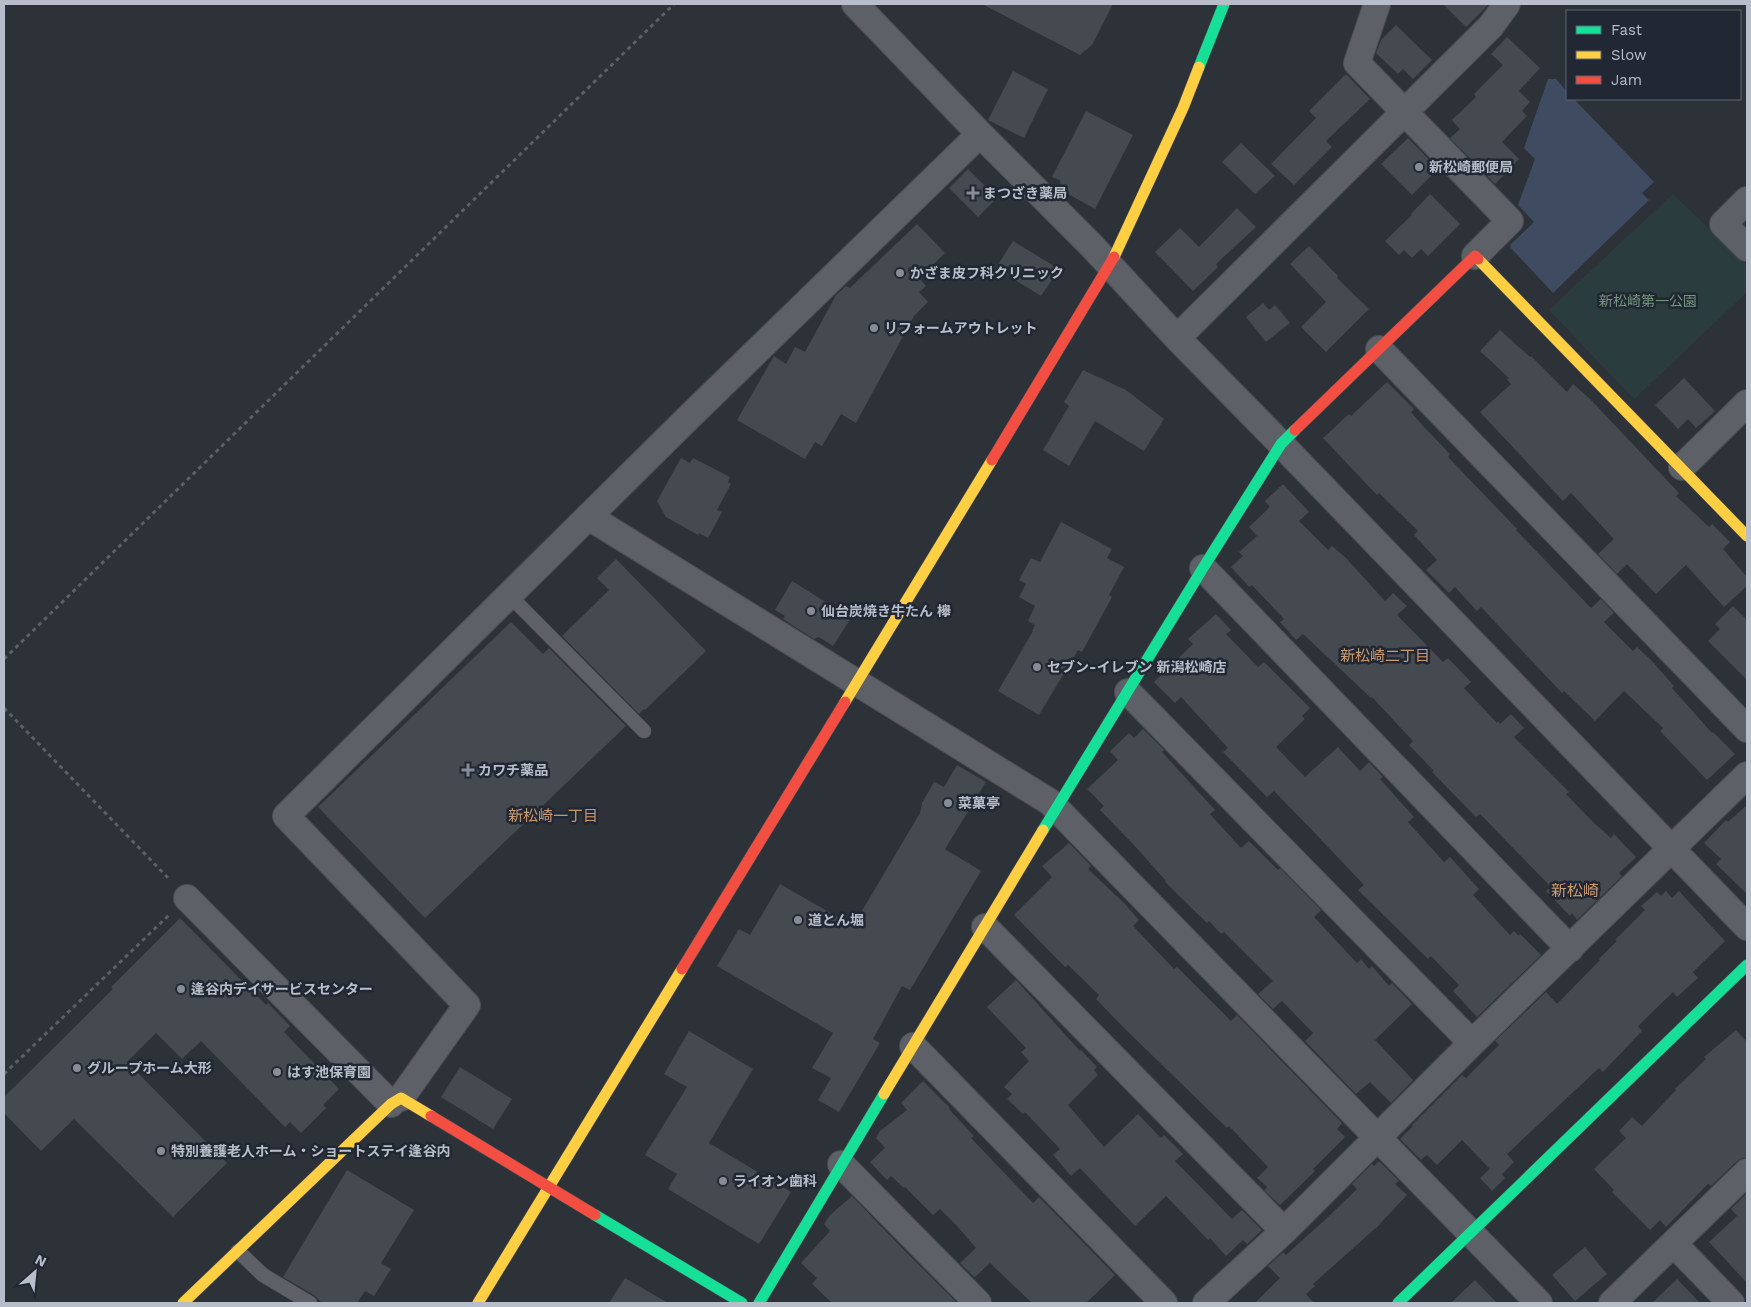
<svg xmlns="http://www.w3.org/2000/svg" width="1751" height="1307" viewBox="0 0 1751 1307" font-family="'Work Sans','Noto Sans JP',sans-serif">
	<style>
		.green { fill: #2b3c3f }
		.water { fill: #3e4b61 }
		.building { fill: #454950 }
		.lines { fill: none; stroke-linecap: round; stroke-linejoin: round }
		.lane-casing { stroke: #4b4e54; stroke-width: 15 }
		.street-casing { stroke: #4b4e54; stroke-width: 28 }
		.fast-casing { stroke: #4b4e54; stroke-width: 12 }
		.slow-casing { stroke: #4b4e54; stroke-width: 12 }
		.jam-casing { stroke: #4b4e54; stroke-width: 12 }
		.path { stroke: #5b6064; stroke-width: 3; stroke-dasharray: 4 4; stroke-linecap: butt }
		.lane { stroke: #5d6067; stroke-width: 14 }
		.street { stroke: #5d6067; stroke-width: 26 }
		.fast { stroke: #16e098; stroke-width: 11 }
		.slow { stroke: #ffcf43; stroke-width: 11 }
		.jam { stroke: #f24e42; stroke-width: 11 }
		.poi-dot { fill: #878d97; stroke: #212834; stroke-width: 2 }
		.labels { text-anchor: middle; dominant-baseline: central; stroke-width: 5; stroke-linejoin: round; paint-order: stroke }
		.poi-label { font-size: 14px; font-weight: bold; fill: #b8bec9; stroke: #212834; text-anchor: start }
		.park-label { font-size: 14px; fill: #72977b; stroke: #212834 }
		.neighbourhood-label { font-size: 15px; fill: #cb9a71; stroke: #212834 }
		.quarter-label { font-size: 16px; fill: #cb9a71; stroke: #212834 }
	</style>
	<rect width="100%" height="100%" fill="#2d3239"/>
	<!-- green -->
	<path class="green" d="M 1673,194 L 1747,266 L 1747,292 L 1634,399 L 1549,310 Z"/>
	<!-- water -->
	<path class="water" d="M 1548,79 L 1556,79 L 1567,92 L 1567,99 L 1574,99 L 1654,182 L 1642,193 L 1649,200 L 1553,293 L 1510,247 L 1511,244 L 1534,222 L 1518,205 L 1535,159 L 1524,148 Z"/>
	<!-- building -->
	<path class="building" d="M 982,4 L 1113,4 L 1092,45 L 1080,55 Z
		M 1443,4 L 1489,4 L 1466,27 Z
		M 1396,25 L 1432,60 L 1413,79 L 1403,69 L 1398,74 L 1376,53 L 1381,40 Z
		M 1507,37 L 1540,68 L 1519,91 L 1530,102 L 1522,111 L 1527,116 L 1502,142 L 1519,159 L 1495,184 L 1450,138 L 1460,129 L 1452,120 L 1476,97 L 1474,94 L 1503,65 L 1491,54 Z
		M 1013,71 L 1048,89 L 1024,138 L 988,120 Z
		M 1346,74 L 1370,99 L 1326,141 L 1332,147 L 1294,185 L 1271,164 L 1316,118 L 1309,111 Z
		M 1086,111 L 1133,135 L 1095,209 L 1061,190 L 1060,180 L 1052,177 Z
		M 1408,138 L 1438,169 L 1412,195 L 1381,164 Z
		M 1241,143 L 1275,176 L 1255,194 L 1222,162 Z
		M 968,169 L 997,198 L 978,217 L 949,188 Z
		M 1430,194 L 1460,224 L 1428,256 L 1421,249 L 1412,258 L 1404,250 L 1399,255 L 1385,241 L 1412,215 L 1411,214 Z
		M 1237,208 L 1256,227 L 1216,264 L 1218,267 L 1193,291 L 1155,252 L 1180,228 L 1199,247 Z
		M 917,224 L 945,253 L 919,278 L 926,286 L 919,292 L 928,302 L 914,316 L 856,423 L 841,414 L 822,446 L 815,442 L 805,459 L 737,420 L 774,356 L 786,364 L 795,347 L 805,352 L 836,295 L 846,286 L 850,288 Z
		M 1013,241 L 1054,266 L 1055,275 L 1041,296 L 996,268 Z
		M 1309,246 L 1338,276 L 1337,278 L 1369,309 L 1326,352 L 1301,327 L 1326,302 L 1290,264 Z
		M 1263,303 L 1269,310 L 1275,305 L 1290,323 L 1266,342 L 1246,317 Z
		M 1500,330 L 1530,357 L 1531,356 L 1567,392 L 1573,384 L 1590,399 L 1679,493 L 1676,496 L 1709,527 L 1712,524 L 1730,542 L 1723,549 L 1747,577 L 1747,586 L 1724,607 L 1686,565 L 1656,594 L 1627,564 L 1617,574 L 1598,554 L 1614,539 L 1571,493 L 1563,501 L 1480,412 L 1511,384 L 1507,379 L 1509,378 L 1480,351 Z
		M 1083,370 L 1126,390 L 1164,419 L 1144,451 L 1095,421 L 1069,466 L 1043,450 L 1069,406 L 1064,402 Z
		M 1684,378 L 1715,411 L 1696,428 L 1688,419 L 1678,429 L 1655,405 Z
		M 1387,382 L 1414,409 L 1411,412 L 1423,426 L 1450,454 L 1448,457 L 1517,529 L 1516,530 L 1591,608 L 1601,599 L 1614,613 L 1604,622 L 1633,651 L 1637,647 L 1652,661 L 1674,686 L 1672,688 L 1712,733 L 1713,732 L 1735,754 L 1707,780 L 1660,731 L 1663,728 L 1624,691 L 1595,721 L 1564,691 L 1562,693 L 1481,607 L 1477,611 L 1455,587 L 1449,593 L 1426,570 L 1437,560 L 1414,535 L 1418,531 L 1379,493 L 1377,495 L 1323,438 L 1349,414 L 1351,416 Z
		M 681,458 L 690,463 L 693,458 L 730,477 L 728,482 L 731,484 L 717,510 L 722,512 L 708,538 L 699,533 L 698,535 L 666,517 L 657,501 Z
		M 1283,484 L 1309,512 L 1299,521 L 1328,550 L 1332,546 L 1346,558 L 1385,601 L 1393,593 L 1407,606 L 1397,615 L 1443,662 L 1448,658 L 1471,682 L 1464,688 L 1497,723 L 1498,721 L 1500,724 L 1511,714 L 1524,728 L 1514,737 L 1569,792 L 1566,794 L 1594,823 L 1611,838 L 1614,834 L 1636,857 L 1619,873 L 1622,876 L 1577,920 L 1572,913 L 1570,916 L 1546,891 L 1551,887 L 1480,814 L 1476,817 L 1432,772 L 1434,771 L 1409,745 L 1413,741 L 1372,697 L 1371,698 L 1303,634 L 1296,640 L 1280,622 L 1284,619 L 1252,585 L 1249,587 L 1231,567 L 1243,556 L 1239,552 L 1257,536 L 1249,527 L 1270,507 L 1265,501 Z
		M 1061,522 L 1112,549 L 1107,558 L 1124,567 L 1109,595 L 1112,597 L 1082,652 L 1078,650 L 1039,715 L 998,691 L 1033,631 L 1032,631 L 1035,625 L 1028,621 L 1035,606 L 1019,597 L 1026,584 L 1019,580 L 1031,558 L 1040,562 Z
		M 616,559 L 706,651 L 645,710 L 644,709 L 639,714 L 562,636 L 609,590 L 597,578 Z
		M 792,581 L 851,618 L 833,646 L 819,637 L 814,639 L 783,619 L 785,616 L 775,610 Z
		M 1733,606 L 1747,620 L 1747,680 L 1708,641 L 1720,629 L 1715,624 Z
		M 1216,614 L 1231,630 L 1226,634 L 1258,667 L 1264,662 L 1310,708 L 1302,716 L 1305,719 L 1276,747 L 1305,777 L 1338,747 L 1360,771 L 1369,762 L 1383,777 L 1380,779 L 1414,817 L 1408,822 L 1444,862 L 1450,857 L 1479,889 L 1473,895 L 1510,935 L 1514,931 L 1519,936 L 1520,934 L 1541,955 L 1477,1017 L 1453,991 L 1459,985 L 1431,956 L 1428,959 L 1358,890 L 1364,885 L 1312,830 L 1274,791 L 1267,797 L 1223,752 L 1228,748 L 1181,697 L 1175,703 L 1154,682 L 1193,644 L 1188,639 Z
		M 511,622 L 543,654 L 549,648 L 626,726 L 425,918 L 318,807 Z
		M 1143,729 L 1164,750 L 1162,752 L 1215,810 L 1210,814 L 1241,848 L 1249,841 L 1278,870 L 1280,868 L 1321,910 L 1314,917 L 1357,963 L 1361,959 L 1369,969 L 1372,966 L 1389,986 L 1392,983 L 1412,1004 L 1375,1040 L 1413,1080 L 1391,1103 L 1370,1082 L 1356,1094 L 1305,1041 L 1313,1033 L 1282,1001 L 1273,1009 L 1258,994 L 1273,981 L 1224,932 L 1221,934 L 1209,921 L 1207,923 L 1165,882 L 1166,881 L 1133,844 L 1100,810 L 1104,806 L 1087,789 L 1118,760 L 1110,751 L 1129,733 L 1134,738 Z
		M 957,765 L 986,782 L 945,849 L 981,871 L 910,990 L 902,986 L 873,1039 L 880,1043 L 839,1112 L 818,1100 L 831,1078 L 812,1068 L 833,1033 L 717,966 L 739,929 L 750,935 L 780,884 L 853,926 L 920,813 L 922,803 L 934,782 L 944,787 Z
		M 1747,805 L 1747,894 L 1716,864 L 1721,859 L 1704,843 L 1726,820 L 1728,822 Z
		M 1069,843 L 1091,866 L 1088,869 L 1124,903 L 1139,920 L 1133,926 L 1174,969 L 1177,967 L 1231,1021 L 1237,1015 L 1342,1123 L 1337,1129 L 1345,1137 L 1313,1169 L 1315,1171 L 1280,1205 L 1264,1190 L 1267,1187 L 1257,1178 L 1268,1167 L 1229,1126 L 1227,1128 L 1125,1029 L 1096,999 L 1099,995 L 1068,965 L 1065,967 L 1014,915 L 1052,877 L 1042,866 Z
		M 1666,891 L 1672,898 L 1679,891 L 1725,941 L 1693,972 L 1698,978 L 1677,997 L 1673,992 L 1638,1026 L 1642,1031 L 1603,1072 L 1599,1068 L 1507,1154 L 1514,1162 L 1502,1174 L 1505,1178 L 1492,1191 L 1480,1178 L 1490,1169 L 1462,1140 L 1437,1165 L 1427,1155 L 1421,1160 L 1400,1139 L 1413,1126 L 1412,1125 L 1462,1075 L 1466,1078 L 1499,1045 L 1495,1041 L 1546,992 L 1557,1004 L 1600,960 L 1599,959 L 1617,941 L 1615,940 L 1645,910 L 1641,906 L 1657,892 L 1661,896 Z
		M 180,918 L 266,1005 L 268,1003 L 290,1026 L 284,1032 L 339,1089 L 323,1105 L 326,1108 L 301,1133 L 290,1122 L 285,1127 L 201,1041 L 182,1059 L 156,1033 L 127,1062 L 227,1163 L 173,1217 L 74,1119 L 41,1151 L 4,1113 L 4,1097 L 113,989 L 111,987 Z
		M 1016,980 L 1080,1051 L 1081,1050 L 1097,1067 L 1094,1070 L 1098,1075 L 1068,1105 L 1104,1147 L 1138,1114 L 1161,1138 L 1164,1135 L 1183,1154 L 1175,1161 L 1232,1219 L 1242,1210 L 1262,1230 L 1247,1244 L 1243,1240 L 1226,1256 L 1210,1238 L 1208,1240 L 1166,1196 L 1135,1226 L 1080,1168 L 1071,1176 L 1053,1155 L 1060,1149 L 1025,1112 L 1023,1114 L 1007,1099 L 1012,1094 L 1004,1087 L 1029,1061 L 1021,1052 L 1026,1048 L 987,1007 Z
		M 1736,1030 L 1747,1042 L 1747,1157 L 1743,1158 L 1737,1161 L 1711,1186 L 1708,1184 L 1666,1227 L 1660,1220 L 1650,1230 L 1612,1192 L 1614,1190 L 1594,1169 L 1626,1138 L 1619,1131 L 1632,1117 L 1642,1126 L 1676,1090 L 1675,1089 L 1706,1059 L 1704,1057 Z
		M 689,1031 L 753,1069 L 709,1143 L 791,1192 L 759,1244 L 668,1189 L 677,1174 L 645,1155 L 687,1087 L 664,1074 Z
		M 460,1067 L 512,1099 L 493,1129 L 441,1097 Z
		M 923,1081 L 950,1108 L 949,1109 L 974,1136 L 971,1138 L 1033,1203 L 1039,1197 L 1115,1275 L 1086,1303 L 1032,1303 L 990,1263 L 975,1277 L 972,1275 L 960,1263 L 976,1248 L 957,1226 L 940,1209 L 933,1215 L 905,1187 L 904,1188 L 891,1176 L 887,1180 L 870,1162 L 885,1148 L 876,1138 L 880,1131 L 907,1110 L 901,1103 Z
		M 1379,1161 L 1399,1181 L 1395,1184 L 1407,1195 L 1378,1226 L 1313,1284 L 1315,1286 L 1306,1294 L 1314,1303 L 1255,1303 L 1280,1278 L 1268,1266 L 1283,1252 L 1286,1255 L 1327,1218 L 1357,1189 L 1352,1184 L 1372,1164 L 1374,1166 Z
		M 347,1170 L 414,1210 L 381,1263 L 391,1269 L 374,1296 L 365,1291 L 357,1303 L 322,1303 L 314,1295 L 283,1277 Z
		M 1747,1193 L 1747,1283 L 1709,1242 L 1737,1216 L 1731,1209 Z
		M 852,1196 L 900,1246 L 957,1303 L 832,1303 L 812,1284 L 817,1278 L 801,1263 L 830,1231 L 824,1224 L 830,1215 Z
		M 1585,1247 L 1607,1274 L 1575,1301 L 1552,1275 Z
		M 625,1278 L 668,1303 L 609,1303 Z
		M 1677,1279 L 1700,1303 L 1652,1303 Z
		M 1475,1280 L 1497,1303 L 1451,1303 Z"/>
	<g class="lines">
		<defs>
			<path id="lane" d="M 510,596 L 644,731
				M 238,1251 L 263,1275 L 310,1303"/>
			<path id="street" d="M 855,4 L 980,134 L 1091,245 L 1177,338 L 1281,444 L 1747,927
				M 1377,4 L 1357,63 L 1510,221 L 1475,256
				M 1747,200 L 1723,224 L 1747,248
				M 1177,338 L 1491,26 L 1507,4
				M 1379,349 L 1747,729
				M 1682,467 L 1747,403
				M 589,517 L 1050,802 L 1539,1303
				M 1203,568 L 1570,949
				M 1128,692 L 1472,1043
				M 187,898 L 391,1104
				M 985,927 L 1284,1231
				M 913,1046 L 1164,1303
				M 401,1098 L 467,1005 L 286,816 L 687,419 L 980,134
				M 841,1164 L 978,1303
				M 1674,1244 L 1731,1303
				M 1206,1303 L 1284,1231 L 1472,1043 L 1747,775
				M 1612,1303 L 1747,1172"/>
			<path id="fast" d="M 1199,67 L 1224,4
				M 1043,830 L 1203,568 L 1281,444 L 1295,430
				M 595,1215 L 742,1303
				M 759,1303 L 884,1094
				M 1398,1303 L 1747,965"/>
			<path id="slow" d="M 1114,257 L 1183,108 L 1199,67
				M 1478,259 L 1747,536
				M 845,702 L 992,460
				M 884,1094 L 1043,830
				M 183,1303 L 391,1104 L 401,1098 L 431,1116
				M 478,1303 L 682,969"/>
			<path id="jam" d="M 1295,430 L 1475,256 L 1478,259
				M 992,460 L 1114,257
				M 682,969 L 845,702
				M 431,1116 L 595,1215"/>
		</defs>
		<!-- lane casing -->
		<use href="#lane" class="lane-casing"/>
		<!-- street casing -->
		<use href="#street" class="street-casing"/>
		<!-- fast casing -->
		<use href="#fast" class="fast-casing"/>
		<!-- slow casing -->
		<use href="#slow" class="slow-casing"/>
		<!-- jam casing -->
		<use href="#jam" class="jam-casing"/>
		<!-- path -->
		<path class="path" d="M 4,659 L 674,4
			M 4,708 L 170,880
			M 4,1074 L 169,915"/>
		<!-- lane -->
		<use href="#lane" class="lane"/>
		<!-- street -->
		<use href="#street" class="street"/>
		<!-- fast -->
		<use href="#fast" class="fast"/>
		<!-- slow -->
		<use href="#slow" class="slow"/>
		<!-- jam -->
		<use href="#jam" class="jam"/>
	</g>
	<!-- markers -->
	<g class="poi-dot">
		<circle cx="1419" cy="167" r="5"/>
		<path d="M970.5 185.5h5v5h5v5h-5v5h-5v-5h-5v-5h5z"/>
		<circle cx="900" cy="273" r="5"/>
		<circle cx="874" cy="328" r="5"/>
		<circle cx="811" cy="611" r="5"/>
		<circle cx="1037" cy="667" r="5"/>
		<path d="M465.5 762.5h5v5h5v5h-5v5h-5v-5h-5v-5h5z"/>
		<circle cx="948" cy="803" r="5"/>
		<circle cx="798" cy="920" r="5"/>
		<circle cx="181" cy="989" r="5"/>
		<circle cx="77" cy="1068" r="5"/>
		<circle cx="277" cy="1072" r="5"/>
		<circle cx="161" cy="1151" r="5"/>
		<circle cx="723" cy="1181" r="5"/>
	</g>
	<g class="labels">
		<!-- poi labels -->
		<g class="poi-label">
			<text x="1429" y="167">新松崎郵便局</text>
			<text x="983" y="193">まつざき薬局</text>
			<text x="910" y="273">かざま皮フ科クリニック</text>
			<text x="884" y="328">リフォームアウトレット</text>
			<text x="821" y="611">仙台炭焼き牛たん 欅</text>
			<text x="1047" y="667">セブン-イレブン 新潟松崎店</text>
			<text x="478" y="770">カワチ薬品</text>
			<text x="958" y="803">菜菓亭</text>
			<text x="808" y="920">道とん堀</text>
			<text x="191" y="989">逢谷内デイサービスセンター</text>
			<text x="87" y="1068">グループホーム大形</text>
			<text x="287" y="1072">はす池保育園</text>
			<text x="171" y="1151">特別養護老人ホーム・ショートステイ逢谷内</text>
			<text x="733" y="1181">ライオン歯科</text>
		</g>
		<!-- park labels -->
		<g class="park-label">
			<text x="1648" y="301">新松崎第一公園</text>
		</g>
		<!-- neighbourhood labels -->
		<g class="neighbourhood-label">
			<text x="1385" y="656">新松崎二丁目</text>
			<text x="553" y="816">新松崎一丁目</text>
		</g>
		<!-- quarter labels -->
		<g class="quarter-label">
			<text x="1575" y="890">新松崎</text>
		</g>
	</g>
	<!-- border -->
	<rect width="1751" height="1307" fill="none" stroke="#b8bec9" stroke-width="10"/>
	<!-- legend -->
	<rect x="1566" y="10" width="175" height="90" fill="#212834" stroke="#5d6470"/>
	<rect x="1576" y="26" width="25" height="8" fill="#16e098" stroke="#5d6470"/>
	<text x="1611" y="35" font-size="15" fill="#b8bec9">Fast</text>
	<rect x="1576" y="51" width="25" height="8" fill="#ffcf43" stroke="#5d6470"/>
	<text x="1611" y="60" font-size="15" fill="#b8bec9">Slow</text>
	<rect x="1576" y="76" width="25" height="8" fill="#f24e42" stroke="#5d6470"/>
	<text x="1611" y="85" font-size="15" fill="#b8bec9">Jam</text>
	<!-- north arrow -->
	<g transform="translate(35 1272) rotate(27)" stroke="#212834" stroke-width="4" paint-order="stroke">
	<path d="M0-4L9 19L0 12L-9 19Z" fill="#b8bec9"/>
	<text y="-8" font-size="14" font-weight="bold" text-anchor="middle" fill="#b8bec9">N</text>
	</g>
</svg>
